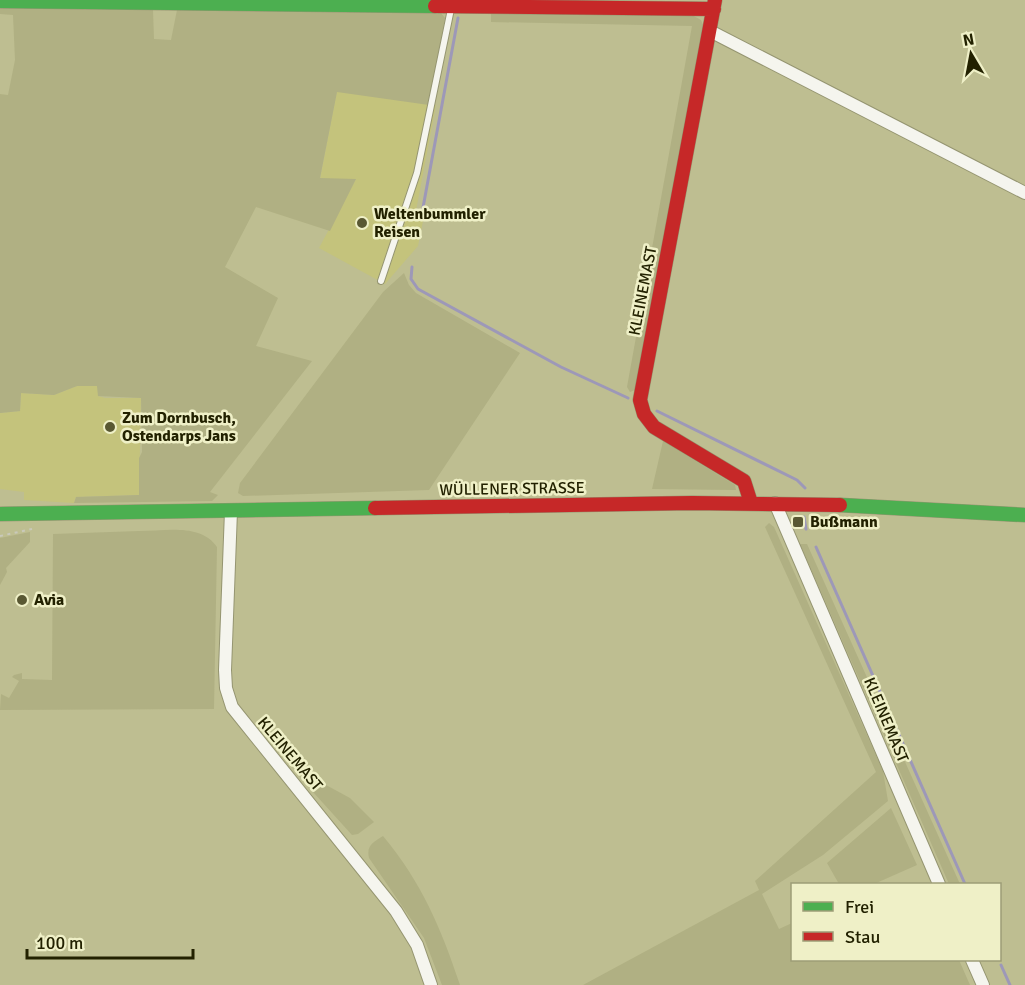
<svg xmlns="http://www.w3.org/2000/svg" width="1025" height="985" viewBox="0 0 1025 985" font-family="Signika,sans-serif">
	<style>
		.built { fill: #c4c37c }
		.green { fill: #b0b083 }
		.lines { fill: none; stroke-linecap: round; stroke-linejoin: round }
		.stream { stroke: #9d98b8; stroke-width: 3 }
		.lane-casing { stroke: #959571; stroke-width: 8 }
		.street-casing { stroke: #959571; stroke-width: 14 }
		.fast-casing { stroke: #959571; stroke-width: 15 }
		.jam-casing { stroke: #959571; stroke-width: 15 }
		.path { stroke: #c9c9ba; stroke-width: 2; stroke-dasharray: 3 4.5; stroke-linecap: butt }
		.lane { stroke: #f5f5ee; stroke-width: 6 }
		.street { stroke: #f5f5ee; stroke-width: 12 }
		.fast { stroke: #4caf50; stroke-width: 14 }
		.jam { stroke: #c62828; stroke-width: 14 }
		.poi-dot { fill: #595833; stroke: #eff0c7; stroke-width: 2 }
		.labels { text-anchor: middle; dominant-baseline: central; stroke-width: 5; stroke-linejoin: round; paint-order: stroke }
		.poi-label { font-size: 16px; font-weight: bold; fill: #222100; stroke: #eff0c7; text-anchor: start }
		.street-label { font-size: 16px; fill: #222100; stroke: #eff0c7 }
	</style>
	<rect width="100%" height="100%" fill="#bebe91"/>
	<!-- built -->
	<path class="built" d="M 337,91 L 436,105 L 415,216 L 423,221 L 418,246 L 385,284 L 319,248 L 356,179 L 320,179 Z
		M 77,386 L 98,386 L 98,396 L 105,398 L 141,398 L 139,495 L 76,497 L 74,503 L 24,500 L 24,492 L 0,489 L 0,413 L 20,411 L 21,393 L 54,395 Z"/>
	<!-- green -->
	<path class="green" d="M 0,8 L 153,10 L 154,39 L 171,40 L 177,10 L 441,13 L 445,18 L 429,105 L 337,92 L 320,178 L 356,179 L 330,231 L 256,207 L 225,267 L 278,298 L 256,346 L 312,361 L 210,492 L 218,495 L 212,501 L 74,503 L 76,497 L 139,495 L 139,458 L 142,452 L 141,398 L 98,396 L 97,386 L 77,386 L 54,395 L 21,393 L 20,411 L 0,413 L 0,94 L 8,95 L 15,60 L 13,15 L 0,14 Z
		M 491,12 L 690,14 L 701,20 L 705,30 L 635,390 L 630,392 L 627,387 L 692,26 L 491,22 Z
		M 404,273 L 409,285 L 416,293 L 520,353 L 429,490 L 243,496 L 238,493 L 240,483 L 383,292 Z
		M 663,441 L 735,485 L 736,490 L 652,489 Z
		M 769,523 L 774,527 L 883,771 L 888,801 L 823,855 L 762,894 L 779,929 L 792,923 L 792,960 L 959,960 L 970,985 L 583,985 L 759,890 L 755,881 L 876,772 L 765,527 Z
		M 139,531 C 165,531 201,523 217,547 L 214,709 L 0,710 L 1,694 L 9,698 L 19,681 L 12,677 L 14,675 L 22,673 L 22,679 L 52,680 L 53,534 Z
		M 30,532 L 30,542 L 6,568 L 7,572 L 0,585 L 0,538 Z
		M 800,544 L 807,544 L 960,884 L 949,884 Z
		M 326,785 L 350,798 L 374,822 L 358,834 L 352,835 L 313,792 L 312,786 Z
		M 891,808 L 917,865 L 874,884 L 839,884 L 827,863 Z
		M 383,836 C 422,883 441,928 460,985 L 442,985 L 424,938 L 369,858 C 366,845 374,842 383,836 Z"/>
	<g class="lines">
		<!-- stream -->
		<path class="stream" d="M 422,213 L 458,18
			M 412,267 L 411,279 L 418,289 L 561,367 L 628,398
			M 657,411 L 797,480 L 805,488
			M 804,517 L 806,529
			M 816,547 L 965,884
			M 1001,965 L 1010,985"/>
		<defs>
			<path id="lane" d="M 381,281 L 417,173 L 451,9"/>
			<path id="street" d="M 710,31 L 1025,193
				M 775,503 L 939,884
				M 231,511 L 225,670 L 226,688 L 232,707 L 396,911 L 417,945 L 431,985
				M 972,960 L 983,985"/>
			<path id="fast" d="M 0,1 L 435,6
				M 840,505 L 1025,515
				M 0,514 L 375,508"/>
			<path id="jam" d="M 715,0 L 640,400 L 644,414 L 654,427 L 744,481 L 751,503
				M 435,6 L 714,9
				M 375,508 L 692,503 L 840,505"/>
		</defs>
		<!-- lane casing -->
		<use href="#lane" class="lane-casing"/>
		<!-- street casing -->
		<use href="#street" class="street-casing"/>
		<!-- fast casing -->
		<use href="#fast" class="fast-casing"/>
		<!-- jam casing -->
		<use href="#jam" class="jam-casing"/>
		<!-- path -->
		<path class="path" d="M 0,536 L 32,529"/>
		<!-- lane -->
		<use href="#lane" class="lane"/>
		<!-- street -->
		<use href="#street" class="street"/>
		<!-- fast -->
		<use href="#fast" class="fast"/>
		<!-- jam -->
		<use href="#jam" class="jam"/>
	</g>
	<!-- markers -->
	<g class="poi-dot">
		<circle cx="362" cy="223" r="6"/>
		<circle cx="110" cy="427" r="6"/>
		<rect x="792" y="516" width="12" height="12" rx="3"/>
		<circle cx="22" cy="600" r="6"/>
	</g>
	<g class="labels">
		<!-- poi labels -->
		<g class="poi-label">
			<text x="374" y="214">Weltenbummler<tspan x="374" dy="18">Reisen</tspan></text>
			<text x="122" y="418">Zum Dornbusch,<tspan x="122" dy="18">Ostendarps Jans</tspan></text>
			<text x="810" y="522">Bußmann</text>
			<text x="34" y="600">Avia</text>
		</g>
		<!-- street labels -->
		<g class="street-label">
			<text transform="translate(643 291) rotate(-79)">KLEINEMAST</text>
			<text transform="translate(512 489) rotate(-1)">WÜLLENER STRASSE</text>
			<text transform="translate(886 720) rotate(67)">KLEINEMAST</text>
			<text transform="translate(290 754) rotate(50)">KLEINEMAST</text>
		</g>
	</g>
	<!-- legend -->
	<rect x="791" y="883" width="210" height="78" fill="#eff0c7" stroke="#9d9d77" stroke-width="1.5"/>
	<rect x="803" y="902" width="30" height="9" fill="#4caf50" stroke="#9d9d77" stroke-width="1.5"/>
	<text x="845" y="913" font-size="18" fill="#222100">Frei</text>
	<rect x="803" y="932" width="30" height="9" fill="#c62828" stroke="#9d9d77" stroke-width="1.5"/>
	<text x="845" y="943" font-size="18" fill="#222100">Stau</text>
	<!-- north arrow -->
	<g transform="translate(971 54) rotate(350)" stroke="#eff0c7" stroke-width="4.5" paint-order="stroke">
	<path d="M0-4.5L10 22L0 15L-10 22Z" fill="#222100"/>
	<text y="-9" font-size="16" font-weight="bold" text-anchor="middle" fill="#222100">N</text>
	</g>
	<!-- scale -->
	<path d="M27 949v9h166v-9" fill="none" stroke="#222100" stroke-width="3"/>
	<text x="36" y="949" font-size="18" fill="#222100" stroke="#eff0c7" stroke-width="4.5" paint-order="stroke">100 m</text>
</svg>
